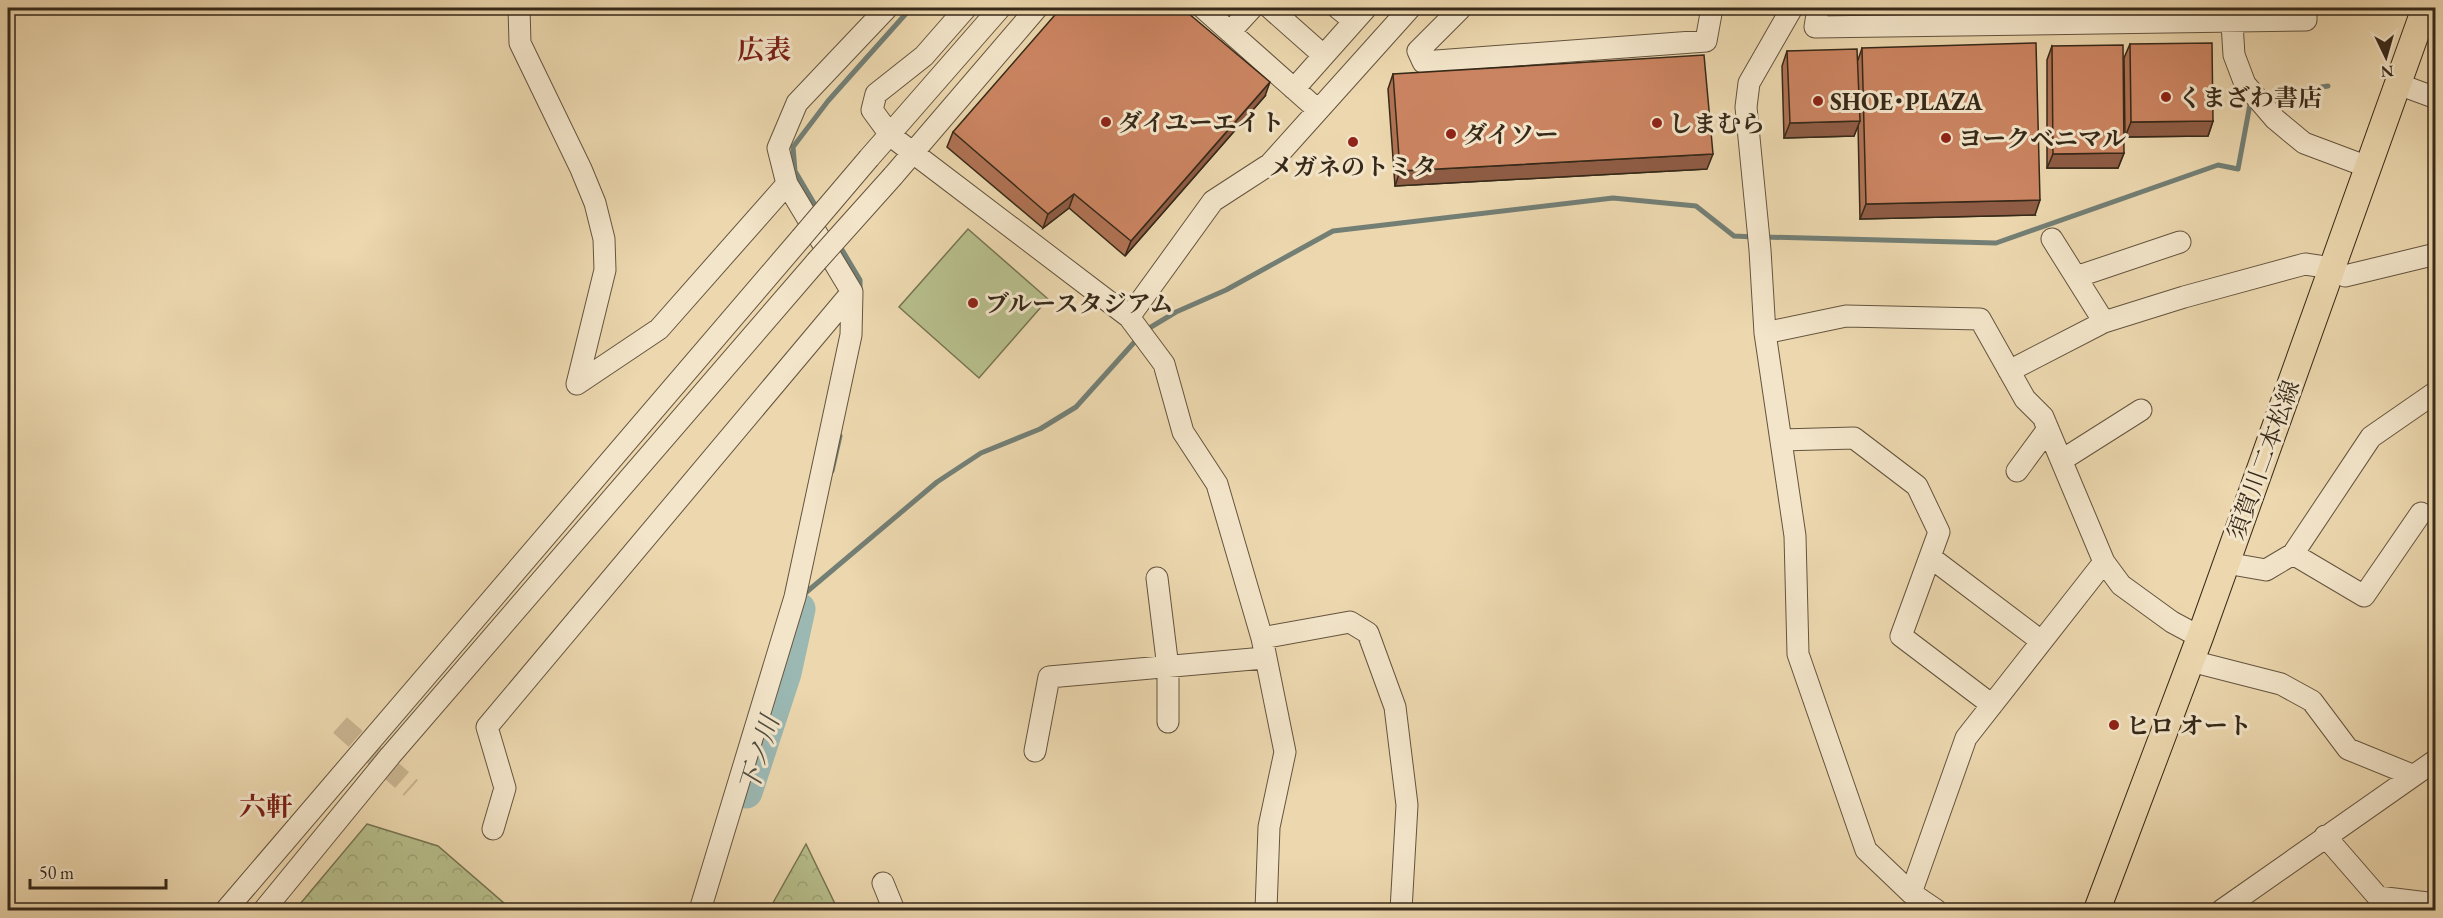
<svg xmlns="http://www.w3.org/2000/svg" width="2443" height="918" viewBox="0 0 2443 918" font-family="'EB Garamond','Noto Serif JP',serif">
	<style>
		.grass { fill: #b6be8b; stroke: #767452; stroke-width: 1.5 }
		.forest { fill: url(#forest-crowns); stroke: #767452; stroke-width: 1.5 }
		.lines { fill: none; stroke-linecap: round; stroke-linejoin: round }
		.stream { stroke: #737f75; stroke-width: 5 }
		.river { stroke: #9bb8b3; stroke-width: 33 }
		.minor-tunnel { stroke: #c8b490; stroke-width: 21; stroke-dasharray: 21 10; stroke-linecap: butt }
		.minor-casing { stroke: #64543e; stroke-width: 23 }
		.major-casing { stroke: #362919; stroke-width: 28 }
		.minor { stroke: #f3e5ca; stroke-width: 21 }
		.major { stroke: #ecd7ae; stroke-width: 26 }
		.minor-bridge-casing { stroke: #64543e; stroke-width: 23; stroke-linecap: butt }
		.minor-bridge { stroke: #f3e5ca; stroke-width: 21 }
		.wall { fill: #af7253; stroke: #362919; stroke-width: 1.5 }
		.shaded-wall { fill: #8e5c44; stroke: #362919; stroke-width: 1.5 }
		.building { fill: #cb8461; stroke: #362919; stroke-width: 1.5 }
		.poi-dot { fill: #8f2418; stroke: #f3e5ca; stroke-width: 2 }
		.labels { text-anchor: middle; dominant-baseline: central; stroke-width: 6; stroke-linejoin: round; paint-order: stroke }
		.poi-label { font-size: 24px; font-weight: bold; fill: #362919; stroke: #f3e5ca; text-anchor: start }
		.street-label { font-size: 24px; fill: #362919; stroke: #f3e5ca }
		.water-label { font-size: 26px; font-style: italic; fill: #4f4d40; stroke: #f3e5ca }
		.quarter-label { font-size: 27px; font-weight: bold; fill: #7a1f14; stroke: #f3e5ca }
	</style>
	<defs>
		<pattern id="forest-crowns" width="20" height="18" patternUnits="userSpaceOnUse" patternTransform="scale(1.5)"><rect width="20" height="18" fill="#b6be8b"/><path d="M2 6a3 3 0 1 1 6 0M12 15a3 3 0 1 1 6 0" fill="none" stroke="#9da377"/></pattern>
	</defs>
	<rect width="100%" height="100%" fill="#ecd7ae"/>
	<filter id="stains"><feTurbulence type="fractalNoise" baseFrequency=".00333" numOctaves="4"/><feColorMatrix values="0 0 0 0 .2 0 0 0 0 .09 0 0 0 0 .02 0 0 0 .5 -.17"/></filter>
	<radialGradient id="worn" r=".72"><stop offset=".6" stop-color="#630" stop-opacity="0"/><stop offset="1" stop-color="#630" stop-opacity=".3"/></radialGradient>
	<!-- grass -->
	<path class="grass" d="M 968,229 L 1048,299 L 979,378 L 899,307 Z"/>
	<!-- forest -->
	<path class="forest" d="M 367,824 L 438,846 L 512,910 L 295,910 Z
		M 806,844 L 838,910 L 769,910 Z"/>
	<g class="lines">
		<!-- stream -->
		<path class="stream" d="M 2262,96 L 2328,86
			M 818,210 L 795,171 L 793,147 L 828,101 L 911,8
			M 1765,237 L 1996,243 L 2218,165 L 2238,169 L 2251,99
			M 838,243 L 860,280 L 860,291
			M 1146,330 L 1176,312 L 1226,290 L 1333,231 L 1613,198 L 1696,206 L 1734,236 L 1755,237
			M 832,471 L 840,436
			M 803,595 L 937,482 L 981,453 L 1040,429 L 1076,407 L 1139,337"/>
		<!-- river -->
		<path class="river" d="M 746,792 L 785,673 L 799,609"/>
		<!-- minor-tunnel -->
		<path class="minor-tunnel" d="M 340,725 L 411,788"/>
		<defs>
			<path id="minor" d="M 519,8 L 520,43 L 581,169 L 595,203 L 604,239 L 605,270 L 577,384
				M 966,8 L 924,56 L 876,94 L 872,110 L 891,136 L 1129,317 L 1164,364 L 1183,432 L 1217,484 L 1262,638 L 1285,752 L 1269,827 L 1266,910
				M 1203,8 L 1318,110
				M 1270,8 L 1323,55
				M 1338,8 L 1354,21
				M 1792,8 L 1749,83 L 1746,107 L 1760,250 L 1765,333 L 1795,536 L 1798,654 L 1866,850 L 1911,893 L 1936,910
				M 1818,8 L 1815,27 L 2306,20 L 2306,8
				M 2231,8 L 2234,55 L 2245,84 L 2275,119 L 2304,143 L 2368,167
				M 1460,9 L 1418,51 L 1423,62 L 1706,41 L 1712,8
				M 1230,32 L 1252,8
				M 2398,84 L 2436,98
				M 1294,89 L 1366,8
				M 869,158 L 1000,8
				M 893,176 L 1037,8
				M 2052,239 L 2104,322
				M 2076,277 L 2180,242
				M 1129,317 L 1213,201 L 1270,164 L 1410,8
				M 1765,333 L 1846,316 L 1980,319 L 2025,399 L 2043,417 L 2104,562 L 2121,585 L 2172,622 L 2200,637
				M 2009,371 L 2104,322 L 2184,297 L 2305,264 L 2332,268 L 2345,276 L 2436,254
				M 577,384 L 659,329 L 787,184
				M 1781,440 L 1854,438 L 1917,486 L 1939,532 L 1901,636 L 1992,705
				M 2062,460 L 2141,410
				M 2017,471 L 2048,429
				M 2293,554 L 2371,437 L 2436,392
				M 1930,557 L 2041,641
				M 2226,563 L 2266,570 L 2293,554 L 2364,596 L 2421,513
				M 1157,578 L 1168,668 L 1168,722
				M 1262,638 L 1350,622 L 1368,633 L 1395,707 L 1407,805 L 1401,910
				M 2191,661 L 2281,684 L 2312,701 L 2348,749 L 2412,775
				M 1035,751 L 1049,677 L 1264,658
				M 493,829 L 505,788 L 487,727 L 852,292
				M 2325,836 L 2378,897 L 2436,904
				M 883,883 L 894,910
				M 1911,893 L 1966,738 L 2104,562
				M 226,910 L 801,238
				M 264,910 L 390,756 L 816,262
				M 700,910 L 795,597 L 851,335 L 852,292 L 787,184 L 778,148 L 797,103 L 887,8
				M 2222,910 L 2436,760"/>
			<path id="major" d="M 2097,910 L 2200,637 L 2425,8"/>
		</defs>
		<!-- minor casing -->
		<use href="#minor" class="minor-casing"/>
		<!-- major casing -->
		<use href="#major" class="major-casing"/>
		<!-- minor -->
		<use href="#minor" class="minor"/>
		<!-- major -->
		<use href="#major" class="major"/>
		<defs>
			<path id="minor-bridge" d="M 801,238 L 869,158
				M 816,262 L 893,176"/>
		</defs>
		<!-- minor-bridge casing -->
		<use href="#minor-bridge" class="minor-bridge-casing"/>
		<!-- minor-bridge -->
		<use href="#minor-bridge" class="minor-bridge"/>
	</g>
	<!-- wall -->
	<path class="wall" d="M 2130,44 L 2213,121 L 2208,136 L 2125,137 L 2124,58 Z
		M 2052,46 L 2124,153 L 2118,168 L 2047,168 L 2047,60 Z
		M 1862,48 L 2035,215 L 1860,219 L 1858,125 L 1854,136 L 1784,138 L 1782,66 L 1787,51 L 1858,60 Z
		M 1393,74 L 1707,169 L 1395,186 L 1388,89 Z
		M 1265,96 L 1125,256 L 1069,208 L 1043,228 L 947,147 L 953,132 Z"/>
	<!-- shaded-wall -->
	<path class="shaded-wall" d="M 1270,82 L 1265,96 L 1125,256 L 1131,241 Z
		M 1860,121 L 1854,136 L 1784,138 L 1790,123 Z
		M 2213,121 L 2208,136 L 2125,137 L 2131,122 Z
		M 2124,153 L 2118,168 L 2047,168 L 2053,154 Z
		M 1713,154 L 1707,169 L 1395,186 L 1400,171 Z
		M 1074,194 L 1069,208 L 1043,228 L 1048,214 Z
		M 2040,200 L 2035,215 L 1860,219 L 1866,204 Z"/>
	<!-- building -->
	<path class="building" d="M 1061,8 L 1182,8 L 1270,82 L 1131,241 L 1074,194 L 1048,214 L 953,132 Z
		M 2036,43 L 2040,200 L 1866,204 L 1862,48 Z
		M 2212,43 L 2213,121 L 2131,122 L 2130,44 Z
		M 2123,45 L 2124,153 L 2053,154 L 2052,46 Z
		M 1857,49 L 1860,121 L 1790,123 L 1787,51 Z
		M 1704,55 L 1713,154 L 1400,171 L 1393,74 Z"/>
	<!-- markers -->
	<g class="poi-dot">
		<circle cx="2166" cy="97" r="6"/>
		<circle cx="1818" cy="101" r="6"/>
		<circle cx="1106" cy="122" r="6"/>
		<circle cx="1657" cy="123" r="6"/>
		<circle cx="1451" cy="134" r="6"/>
		<circle cx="1946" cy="138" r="6"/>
		<circle cx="1353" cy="142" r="6"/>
		<circle cx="973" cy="303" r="6"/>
		<circle cx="2114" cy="725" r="6"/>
	</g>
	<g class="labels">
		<!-- poi labels -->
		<g class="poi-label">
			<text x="2178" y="97">くまざわ書店</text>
			<text x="1830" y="101">SHOE･PLAZA</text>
			<text x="1118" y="122">ダイユーエイト</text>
			<text x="1669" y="123">しまむら</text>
			<text x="1463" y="134">ダイソー</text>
			<text x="1958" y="138">ヨークベニマル</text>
			<text x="1353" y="166" text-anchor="middle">メガネのトミタ</text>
			<text x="985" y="303">ブルースタジアム</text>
			<text x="2126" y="725">ヒロ オート</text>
		</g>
		<!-- street labels -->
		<g class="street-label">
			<text transform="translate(2263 460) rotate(-70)">須賀川二本松線</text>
		</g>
		<!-- water labels -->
		<g class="water-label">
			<text transform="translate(759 754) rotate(-73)">下ノ川</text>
		</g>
		<!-- quarter labels -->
		<g class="quarter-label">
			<text x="764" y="49">広表</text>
			<text x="266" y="806">六軒</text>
		</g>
	</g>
	<!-- margin -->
	<rect width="2443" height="918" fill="none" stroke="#ecd7ae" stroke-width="30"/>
	<rect x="9" y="9" width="2425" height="900" fill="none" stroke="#362919" stroke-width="3"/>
	<rect x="15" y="15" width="2413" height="888" fill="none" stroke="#362919" stroke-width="1.5"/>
	<!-- north arrow -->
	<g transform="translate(2386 57) rotate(175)" stroke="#f3e5ca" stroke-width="4.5" paint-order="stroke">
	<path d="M0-4.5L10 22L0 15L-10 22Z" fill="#362919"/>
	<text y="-9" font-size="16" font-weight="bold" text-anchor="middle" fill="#362919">N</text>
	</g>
	<!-- scale -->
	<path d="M30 879v9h136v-9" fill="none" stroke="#362919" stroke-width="3"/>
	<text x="39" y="879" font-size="18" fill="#362919" stroke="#f3e5ca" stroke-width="4.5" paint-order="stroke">50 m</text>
	<rect width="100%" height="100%" filter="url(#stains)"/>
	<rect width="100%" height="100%" fill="url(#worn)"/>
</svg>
